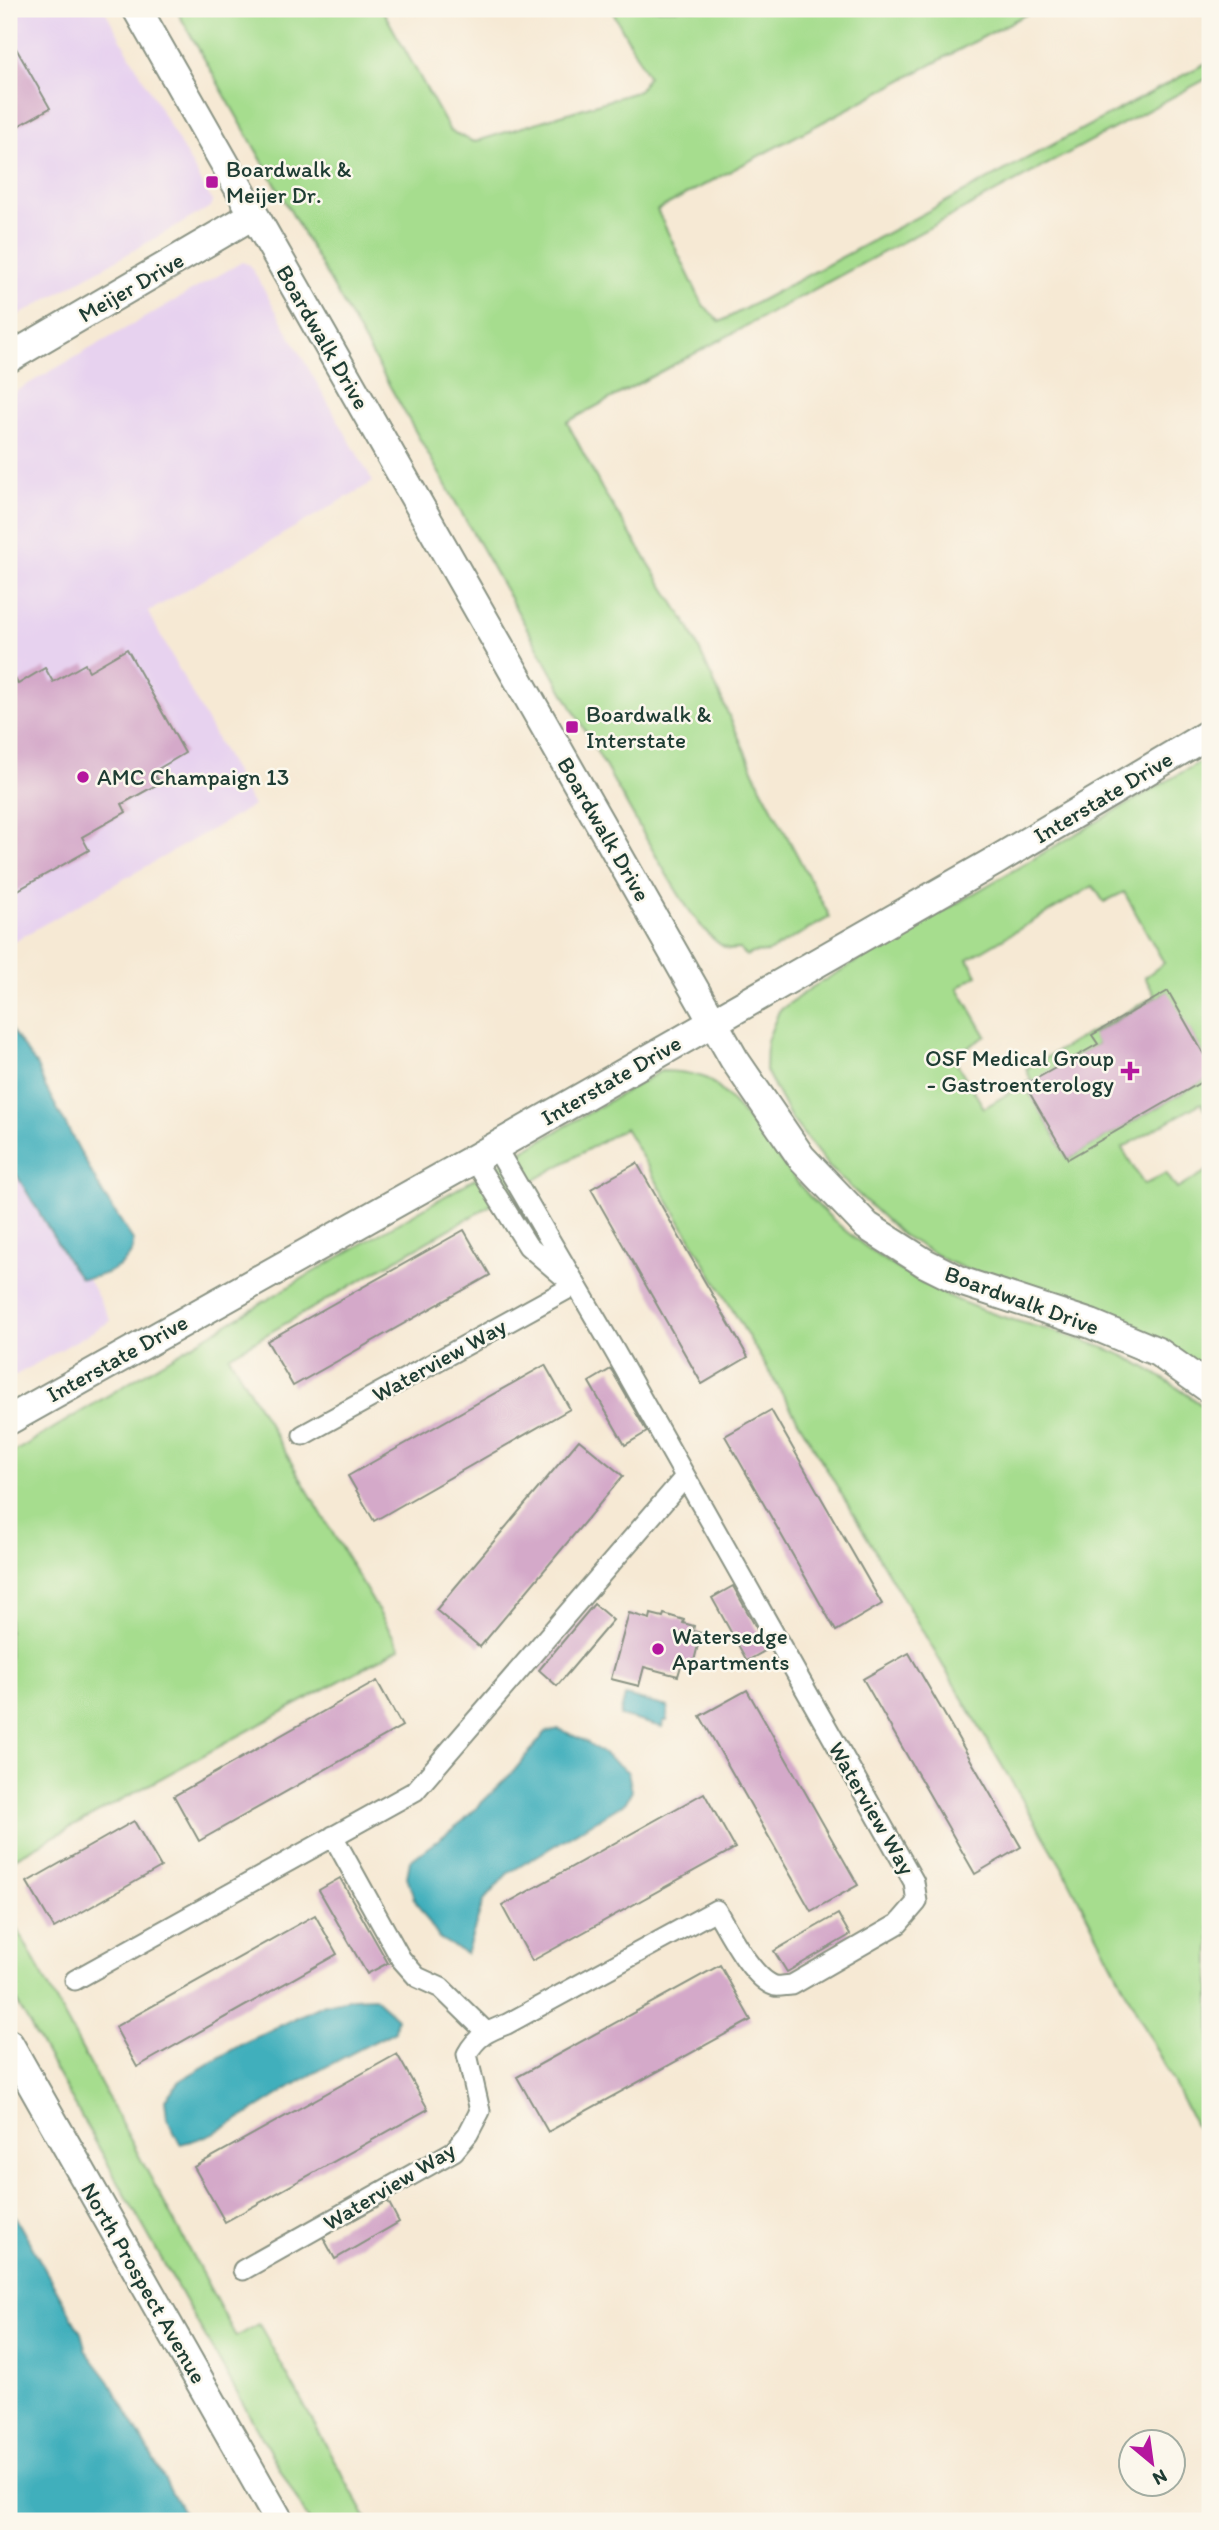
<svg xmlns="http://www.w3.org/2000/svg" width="1219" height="2530" viewBox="0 0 1219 2530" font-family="Itim,sans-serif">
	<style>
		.built { fill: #e7d2ef }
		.green { fill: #a6dd8e; stroke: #628d61; stroke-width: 2; fill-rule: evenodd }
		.water { fill: #40afbc; stroke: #307678; stroke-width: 2 }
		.building { fill: #d4a9c9 }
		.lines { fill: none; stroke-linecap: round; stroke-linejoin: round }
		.street-casing { stroke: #8a9384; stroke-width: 23 }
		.secondary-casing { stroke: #8a9384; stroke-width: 32 }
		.street { stroke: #fff; stroke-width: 19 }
		.secondary { stroke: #fff; stroke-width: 28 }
		.poi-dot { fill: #b5179e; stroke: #fbf7ec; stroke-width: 2.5 }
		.labels { text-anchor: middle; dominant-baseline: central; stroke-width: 5; stroke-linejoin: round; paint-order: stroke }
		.poi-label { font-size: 23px; fill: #1f3d34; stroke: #fbf7ec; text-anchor: start }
		.street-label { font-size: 23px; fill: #1f3d34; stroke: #fbf7ec }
	</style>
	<rect width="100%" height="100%" fill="#fbf7ec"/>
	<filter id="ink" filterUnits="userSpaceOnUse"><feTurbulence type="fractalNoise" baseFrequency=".0143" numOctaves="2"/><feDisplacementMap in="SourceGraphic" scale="14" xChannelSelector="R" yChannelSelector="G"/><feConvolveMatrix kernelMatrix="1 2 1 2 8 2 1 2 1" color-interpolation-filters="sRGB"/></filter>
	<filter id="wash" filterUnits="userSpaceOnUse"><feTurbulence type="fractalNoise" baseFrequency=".00686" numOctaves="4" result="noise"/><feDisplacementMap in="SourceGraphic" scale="28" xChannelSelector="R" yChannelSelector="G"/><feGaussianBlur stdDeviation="1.57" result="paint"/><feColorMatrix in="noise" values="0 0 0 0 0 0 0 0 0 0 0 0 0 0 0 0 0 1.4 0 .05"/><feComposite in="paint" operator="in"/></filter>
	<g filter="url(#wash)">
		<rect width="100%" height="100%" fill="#f6e9d4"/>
		<!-- built -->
		<path class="built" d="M 9,9 L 104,9 L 212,201 L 212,206 L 9,321 Z
			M 242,262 L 250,265 L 373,482 L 148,612 L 253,806 L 9,944 L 9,395 Z
			M 9,1135 L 111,1321 L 9,1379 Z"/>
		<!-- green -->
		<path class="green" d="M 176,9 L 382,9 L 450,131 L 474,142 L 639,91 L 648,76 L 611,9 L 1036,9 L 657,210 L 703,305 L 720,322 L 1210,61 L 1210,77 L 567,422 L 602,489 L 690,629 L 761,787 L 830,917 L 768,952 L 752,953 L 746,956 L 740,949 C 736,949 732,950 729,949 C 704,941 673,885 660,863 Z
			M 1210,756 L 1210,1065 L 1167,992 L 1093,1034 L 1098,1044 L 1026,1086 L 1068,1159 L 1210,1077 L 1210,1114 L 1208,1115 L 1201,1103 L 1122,1148 L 1144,1185 L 1166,1173 L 1177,1189 L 1210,1169 L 1210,1374 L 947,1261 L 902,1235 L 829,1167 L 791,1118 L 766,1071 L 767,1041 L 779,1011 L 811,988 ZM 1093,886 L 1104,902 L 1124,892 L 1164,963 L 1145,977 L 1155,996 L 1026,1069 L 1031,1080 L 984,1108 L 953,1057 L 986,1036 L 958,988 L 977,975 L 968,959 Z
			M 661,1071 C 675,1071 690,1073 703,1077 C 726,1086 780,1161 798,1183 C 812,1200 830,1218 847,1232 C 891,1268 945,1299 1000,1316 C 1041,1329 1086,1338 1126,1357 C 1156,1372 1183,1391 1210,1411 L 1210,2154 L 1062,1867 L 625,1128 L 229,1356 L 400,1648 L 9,1861 L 9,1455 L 310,1274 Z
			M 9,1913 L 236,2337 L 259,2324 L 368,2521 L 309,2521 L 9,1988 Z"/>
		<!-- water -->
		<path class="water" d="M 9,1027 L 37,1066 L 45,1086 L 103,1194 L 133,1240 C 136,1264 100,1280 80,1278 L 71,1266 L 9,1162 Z
			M 625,1696 L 668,1707 L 667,1721 L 664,1721 L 662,1727 L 620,1716 Z
			M 559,1729 L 587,1742 L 628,1772 L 632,1791 L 625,1803 L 507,1874 L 484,1900 L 466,1954 L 439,1938 L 414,1899 L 407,1877 L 410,1861 L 463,1821 L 514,1771 L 546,1732 Z
			M 374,1997 L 397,2018 L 395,2031 C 364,2047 333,2062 304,2079 C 266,2101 222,2136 180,2144 L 167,2118 L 165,2099 L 181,2080 L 244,2043 L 322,2005 L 352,1998 Z
			M 9,2206 L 81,2333 L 86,2351 L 109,2381 L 188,2521 L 18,2521 L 9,2514 Z"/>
		<g id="blocks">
			<!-- building -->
			<path class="building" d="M 9,36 L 50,108 L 9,131 Z
				M 127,649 L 185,753 L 153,772 L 160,783 L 122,804 L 126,812 L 82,837 L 89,850 L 9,895 L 9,668 L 18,684 L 45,668 L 53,682 L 85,664 L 89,671 Z
				M 1168,991 L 1210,1065 L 1210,1077 L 1068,1159 L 1025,1085 L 1098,1044 L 1092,1035 Z
				M 637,1163 L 748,1357 L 702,1384 L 591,1189 Z
				M 464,1230 L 490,1275 L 293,1386 L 267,1341 Z
				M 545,1365 L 570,1409 L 374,1521 L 348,1476 Z
				M 611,1369 L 647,1432 L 625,1445 L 589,1382 Z
				M 771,1410 L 882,1604 L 836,1631 L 725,1436 Z
				M 579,1440 L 623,1476 L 480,1647 L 436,1610 Z
				M 733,1586 L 768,1649 L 747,1661 L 712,1598 Z
				M 594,1604 L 613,1620 L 557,1686 L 539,1670 Z
				M 629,1613 L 650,1619 L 651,1614 L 663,1617 L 664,1614 L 684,1620 L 683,1623 L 694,1626 L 693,1631 L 701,1633 L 692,1669 L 681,1666 L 678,1676 L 644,1667 L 639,1686 L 611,1679 Z
				M 909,1653 L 1021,1847 L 975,1874 L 863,1679 Z
				M 377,1681 L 402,1726 L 199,1841 L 174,1796 Z
				M 747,1690 L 858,1885 L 811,1911 L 700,1716 Z
				M 704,1793 L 735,1848 L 532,1961 L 502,1906 Z
				M 134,1821 L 161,1867 L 54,1928 L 27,1882 Z
				M 340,1878 L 388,1963 L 367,1974 L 319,1890 Z
				M 838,1914 L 850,1935 L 787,1972 L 774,1951 Z
				M 315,1915 L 337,1954 L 137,2067 L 115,2027 Z
				M 720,1965 L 751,2020 L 548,2132 L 517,2077 Z
				M 397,2054 L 428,2109 L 225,2222 L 194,2167 Z
				M 388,2201 L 399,2222 L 335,2259 L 323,2237 Z"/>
		</g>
	</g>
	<g filter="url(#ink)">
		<use href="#blocks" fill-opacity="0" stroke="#8a9384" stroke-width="2"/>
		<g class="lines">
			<defs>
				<path id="street" d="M 474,1159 L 528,1246 L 563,1276
					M 303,1435 L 575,1285
					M 333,1836 L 401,1959 L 417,1977 L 441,1988 L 485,2031
					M 75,1980 L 415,1791 L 685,1477
					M 243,2270 L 454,2151 L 468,2134 L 480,2111 L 467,2054 C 477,2036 488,2031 507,2024 L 716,1910 C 728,1930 752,1979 775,1986 C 779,1987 787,1985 792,1985 L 898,1924 L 917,1902 L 914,1882 L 614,1350 L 495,1146"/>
				<path id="secondary" d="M 137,9 L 734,1059 L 801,1157 L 867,1226 L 925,1263 L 963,1282 L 1091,1324 L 1158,1352 L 1210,1389
					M 9,358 L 253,215
					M 9,1420 L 474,1159 L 995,861 L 1210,733
					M 9,2044 L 279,2521"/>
			</defs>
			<!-- street casing -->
			<use href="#street" class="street-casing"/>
			<!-- secondary casing -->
			<use href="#secondary" class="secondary-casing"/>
			<!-- street -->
			<use href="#street" class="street"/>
			<!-- secondary -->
			<use href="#secondary" class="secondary"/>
		</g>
	</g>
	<!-- markers -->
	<g class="poi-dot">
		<rect x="205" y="175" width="14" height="14" rx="3.5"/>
		<rect x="565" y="720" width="14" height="14" rx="3.5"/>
		<circle cx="83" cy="777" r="7"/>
		<path d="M1126.5 1060.5h7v7h7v7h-7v7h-7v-7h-7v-7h7z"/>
		<circle cx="658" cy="1649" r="7"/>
	</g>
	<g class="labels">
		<!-- poi labels -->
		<g class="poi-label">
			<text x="226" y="169">Boardwalk &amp;<tspan x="226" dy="26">Meijer Dr.</tspan></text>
			<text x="586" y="714">Boardwalk &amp;<tspan x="586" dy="26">Interstate</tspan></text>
			<text x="97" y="777">AMC Champaign 13</text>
			<text x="1114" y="1058" text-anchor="end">OSF Medical Group<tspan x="1114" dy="26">- Gastroenterology</tspan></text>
			<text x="672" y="1636">Watersedge<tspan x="672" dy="26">Apartments</tspan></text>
		</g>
		<!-- street labels -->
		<g class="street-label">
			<text transform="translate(131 287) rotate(-30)">Meijer Drive</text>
			<text transform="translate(323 337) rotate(60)">Boardwalk Drive</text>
			<text transform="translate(1103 797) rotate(-31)">Interstate Drive</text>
			<text transform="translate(604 829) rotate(60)">Boardwalk Drive</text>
			<text transform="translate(611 1080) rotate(-30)">Interstate Drive</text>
			<text transform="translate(1022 1300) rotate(20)">Boardwalk Drive</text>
			<text transform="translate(117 1358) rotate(-29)">Interstate Drive</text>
			<text transform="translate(439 1360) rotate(-29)">Waterview Way</text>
			<text transform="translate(872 1808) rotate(60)">Waterview Way</text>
			<text transform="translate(389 2186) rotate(-31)">Waterview Way</text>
			<text transform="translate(144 2283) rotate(60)">North Prospect Avenue</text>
		</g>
	</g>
	<!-- margin -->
	<rect width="1219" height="2530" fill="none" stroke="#fbf7ec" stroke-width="35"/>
	<!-- north arrow -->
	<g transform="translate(1152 2463) rotate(151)"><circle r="33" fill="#fbf7ec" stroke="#a3ada2" stroke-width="2"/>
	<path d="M0-5L12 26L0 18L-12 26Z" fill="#b5179e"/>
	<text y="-10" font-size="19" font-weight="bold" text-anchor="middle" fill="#1f3d34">N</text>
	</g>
</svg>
